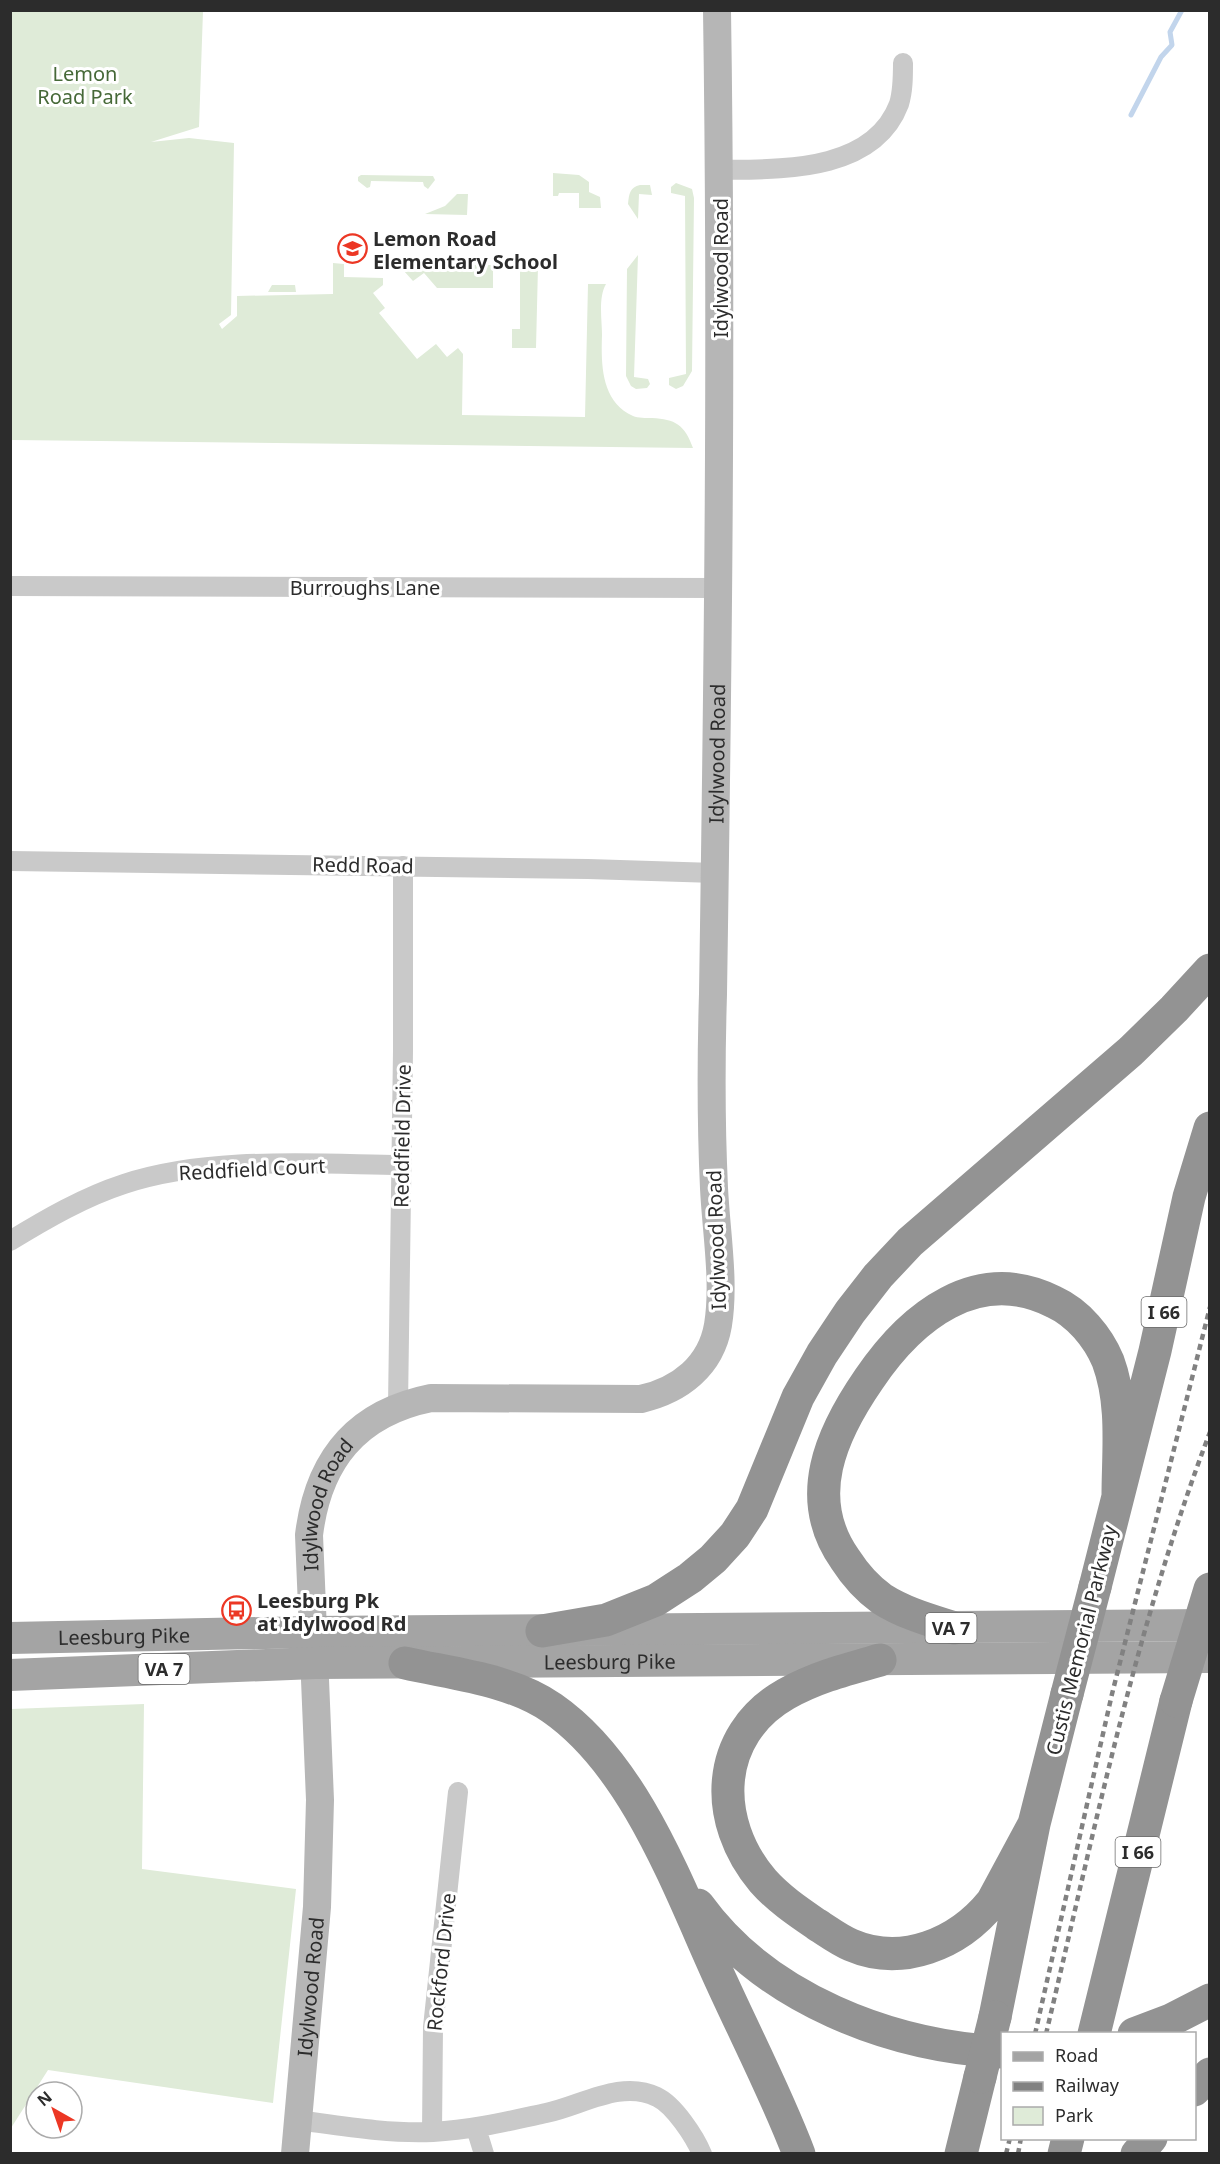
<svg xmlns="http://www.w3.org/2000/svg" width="1220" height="2164" viewBox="0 0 1220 2164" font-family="'Noto Sans',sans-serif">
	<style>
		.green { fill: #dfebd8 }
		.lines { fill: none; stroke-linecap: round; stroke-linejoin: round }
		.stream { stroke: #c2d5ec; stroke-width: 5 }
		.minor { stroke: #c9c9c9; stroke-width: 20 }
		.secondary { stroke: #b6b6b6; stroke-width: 28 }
		.primary { stroke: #a4a4a4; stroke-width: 32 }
		.motorway { stroke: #939393; stroke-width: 33 }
		.rail { stroke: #818181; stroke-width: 4.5; stroke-dasharray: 6 4.5; stroke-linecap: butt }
		.motorway-bridge { stroke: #939393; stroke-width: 33 }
		.labels { text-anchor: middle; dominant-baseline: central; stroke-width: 6; stroke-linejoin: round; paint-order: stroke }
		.shield { fill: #fff; stroke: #6b6b6b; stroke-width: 1.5 }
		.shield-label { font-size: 18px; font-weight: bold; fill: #2c2c2c }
		.park-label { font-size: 20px; fill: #466938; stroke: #fff }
		.poi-label { font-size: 20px; font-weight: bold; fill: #2c2c2c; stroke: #fff; text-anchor: start }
		.street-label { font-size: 20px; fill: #2c2c2c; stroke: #fff }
	</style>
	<rect width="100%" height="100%" fill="#fff"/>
	<!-- green -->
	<path class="green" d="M 10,11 L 203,11 L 199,127 L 151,142 L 189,138 L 234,143 L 231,315 L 219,324 L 222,329 L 237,316 L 237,296 L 333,294 L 333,263 L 344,264 L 344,277 L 383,278 L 383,285 L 373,293 L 385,308 L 379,313 L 417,359 L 436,344 L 447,357 L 458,348 L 463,354 L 462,415 L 585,417 L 588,284 L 606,284 C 598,298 602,320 602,335 C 601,364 601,402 633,416 C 638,418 646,418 652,418 C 675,419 685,425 693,448 L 11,440 Z
		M 553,173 L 579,175 L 589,182 L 589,192 L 600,197 L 601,208 L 579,208 L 579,193 L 559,193 L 558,196 L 553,196 Z
		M 361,175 L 433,176 L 435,180 L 428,189 L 424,186 L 423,182 L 371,181 L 370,187 L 367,188 L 358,181 L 358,177 Z
		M 676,183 L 692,189 L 694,198 L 692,371 L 683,386 L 676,389 L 669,385 L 669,378 L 686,374 L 685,196 L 671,193 L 671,187 Z
		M 640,185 L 650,185 L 652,195 L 639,194 L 638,219 L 628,204 C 629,194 630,187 640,185 Z
		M 457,194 L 468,194 L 467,215 L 425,214 L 445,206 Z
		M 638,255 L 634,377 L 648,379 L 650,384 L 647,388 L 636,389 L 631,386 L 626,376 L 627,269 Z
		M 404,264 L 493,265 L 493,288 L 437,288 L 424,273 L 413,281 L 403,270 Z
		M 520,266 L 538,266 L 536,348 L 512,348 L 512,329 L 520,329 Z
		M 272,285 L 295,285 L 296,292 L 268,292 Z
		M 144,1704 L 142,1869 L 296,1889 L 273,2103 L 48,2070 L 11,2128 L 11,1709 Z"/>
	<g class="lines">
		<!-- stream -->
		<path class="stream" d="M 1131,115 L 1161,57 L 1172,45 L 1170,32 L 1182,10"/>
		<!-- minor -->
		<path class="minor" d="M 720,170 C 779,169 873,173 899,104 C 903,91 903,77 903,63
			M 10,586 L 719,588
			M 10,861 L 588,869 L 715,873
			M 10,1241 C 46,1219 84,1197 124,1184 C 209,1156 313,1164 401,1165
			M 398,1406 L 403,1051 L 403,866
			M 297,2120 C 342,2126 388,2134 433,2132 C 472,2130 509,2121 546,2113 C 581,2106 621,2079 657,2097 C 674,2105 695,2137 702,2154
			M 476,2128 L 484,2154
			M 432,2132 L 433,2027 L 458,1792"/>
		<!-- secondary -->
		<path class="secondary" id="s1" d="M 295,2154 L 317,1907 L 320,1800 L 309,1535 C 318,1461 356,1413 431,1398 L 641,1399 C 680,1390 711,1366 718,1325 C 725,1282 716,1231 714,1188 C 711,1124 711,1059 713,994 C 718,666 722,339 717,10"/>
		<!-- primary -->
		<g class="primary">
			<path id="s2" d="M 10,1638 L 312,1632 L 1210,1625"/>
			<path id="s3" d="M 10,1675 L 315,1663 L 1210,1657"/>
		</g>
		<!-- motorway -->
		<path class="motorway" d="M 1095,1587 L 1155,1351 L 1189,1197 L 1210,1128
			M 954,1628 C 929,1620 904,1613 882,1599 C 868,1589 854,1573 845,1559 C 802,1498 831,1434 869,1379 C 911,1317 977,1263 1054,1302 C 1078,1313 1098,1337 1108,1361 C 1124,1404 1118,1452 1118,1496
			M 542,1631 L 606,1620 L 656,1600 L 690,1578 L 713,1559 L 735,1535 L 752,1509 L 798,1397 L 822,1354 L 850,1312 L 878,1276 L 910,1242 L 1131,1051 L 1174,1009 L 1210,970
			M 880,1660 C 848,1669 816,1677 786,1694 C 714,1735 712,1821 763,1881 C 778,1898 797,1911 816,1924 C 827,1931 839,1940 851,1945 C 902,1967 958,1944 992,1902 L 1034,1824
			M 405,1663 C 453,1674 510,1679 552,1708 C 637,1767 680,1892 722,1983 C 748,2040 777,2096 799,2154
			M 698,1905 C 766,1999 890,2046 1002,2052
			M 995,2017 L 1034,1824 L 1067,1694
			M 1094,2034 L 1176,1701
			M 1134,2034 L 1171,2020 L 1210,2000
			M 1194,2090 L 1210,2074
			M 961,2154 L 980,2077
			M 1064,2154 L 1068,2138
			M 1137,2154 L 1151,2138"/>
		<!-- rail -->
		<path class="rail" d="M 1035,2034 L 1112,1694 L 1210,1307
			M 1046,2034 C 1094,1832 1136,1626 1210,1432
			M 1006,2154 L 1010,2138
			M 1018,2154 L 1021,2138"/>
		<!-- motorway-bridge -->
		<path class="motorway-bridge" d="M 1067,1694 L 1095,1587
			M 1176,1701 L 1210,1589
			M 980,2077 L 995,2017"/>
	</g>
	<!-- icons -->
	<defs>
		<symbol id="school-ring" viewBox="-11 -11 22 22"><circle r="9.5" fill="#fff" stroke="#ec3724" stroke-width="1.5"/><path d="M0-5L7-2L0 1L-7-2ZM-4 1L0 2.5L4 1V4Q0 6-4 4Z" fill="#ec3724"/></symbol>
		<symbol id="bus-ring" viewBox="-11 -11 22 22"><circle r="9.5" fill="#fff" stroke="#ec3724" stroke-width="1.5"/><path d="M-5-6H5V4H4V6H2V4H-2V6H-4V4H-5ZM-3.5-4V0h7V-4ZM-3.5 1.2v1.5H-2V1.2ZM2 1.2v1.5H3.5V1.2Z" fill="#ec3724"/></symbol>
	</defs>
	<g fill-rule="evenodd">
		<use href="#school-ring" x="336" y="232" width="33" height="33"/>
		<use href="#bus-ring" x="220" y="1594" width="33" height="33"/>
	</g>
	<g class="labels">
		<!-- shield labels -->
		<g class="shield">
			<rect x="1141.5" y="1297" width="45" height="30" rx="4.5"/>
			<rect x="925.5" y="1613" width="51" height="30" rx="4.5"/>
			<rect x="138.5" y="1654" width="51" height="30" rx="4.5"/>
			<rect x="1115.5" y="1837" width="45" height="30" rx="4.5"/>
		</g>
		<g class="shield-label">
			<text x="1164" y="1312">I 66</text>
			<text x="951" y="1628">VA 7</text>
			<text x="164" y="1669">VA 7</text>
			<text x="1138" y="1852">I 66</text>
		</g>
		<!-- park labels -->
		<g class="park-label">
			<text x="85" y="73">Lemon<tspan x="85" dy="23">Road Park</tspan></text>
		</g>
		<!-- poi labels -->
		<g class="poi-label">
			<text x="373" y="238">Lemon Road<tspan x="373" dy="23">Elementary School</tspan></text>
			<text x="257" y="1600">Leesburg Pk<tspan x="257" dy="23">at Idylwood Rd</tspan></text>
		</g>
		<!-- street labels -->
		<g class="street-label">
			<text transform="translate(720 268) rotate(-90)">Idylwood Road</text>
			<text x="365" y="587">Burroughs Lane</text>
			<text stroke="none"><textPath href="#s1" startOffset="1714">Idylwood Road</textPath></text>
			<text transform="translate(363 865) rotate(1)">Redd Road</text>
			<text transform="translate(402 1136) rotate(-89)">Reddfield Drive</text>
			<text transform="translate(252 1169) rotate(-3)">Reddfield Court</text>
			<text transform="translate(716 1240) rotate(-92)">Idylwood Road</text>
			<text stroke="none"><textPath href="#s1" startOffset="654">Idylwood Road</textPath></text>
			<text stroke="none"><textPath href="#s2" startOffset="114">Leesburg Pike</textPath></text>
			<text transform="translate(1081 1640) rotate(-76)">Custis Memorial Parkway</text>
			<text stroke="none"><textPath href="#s3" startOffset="600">Leesburg Pike</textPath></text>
			<text transform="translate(441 1962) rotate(-84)">Rockford Drive</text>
			<text stroke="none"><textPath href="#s1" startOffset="168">Idylwood Road</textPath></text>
		</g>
	</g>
	<!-- border -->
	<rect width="1220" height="2164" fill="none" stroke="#2c2c2c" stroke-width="24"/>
	<!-- legend -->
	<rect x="1001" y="2032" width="195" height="108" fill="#ffffff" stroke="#ababab" stroke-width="1.5"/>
	<rect x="1013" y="2052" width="30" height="9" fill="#a4a4a4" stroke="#ababab" stroke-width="1.5"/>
	<text x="1055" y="2062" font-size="18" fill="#2c2c2c">Road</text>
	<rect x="1013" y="2082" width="30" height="9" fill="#818181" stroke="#ababab" stroke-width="1.5"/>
	<text x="1055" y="2092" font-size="18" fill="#2c2c2c">Railway</text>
	<rect x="1013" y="2107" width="30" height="18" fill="#dfebd8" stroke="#ababab" stroke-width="1.5"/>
	<text x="1055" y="2122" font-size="18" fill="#2c2c2c">Park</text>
	<!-- north arrow -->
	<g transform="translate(54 2110) rotate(320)"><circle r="28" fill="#ffffff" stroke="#ababab" stroke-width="1.5"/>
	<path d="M0-4.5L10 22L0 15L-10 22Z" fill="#ec3724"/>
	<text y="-9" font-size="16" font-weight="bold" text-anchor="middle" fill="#2c2c2c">N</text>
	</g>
</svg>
